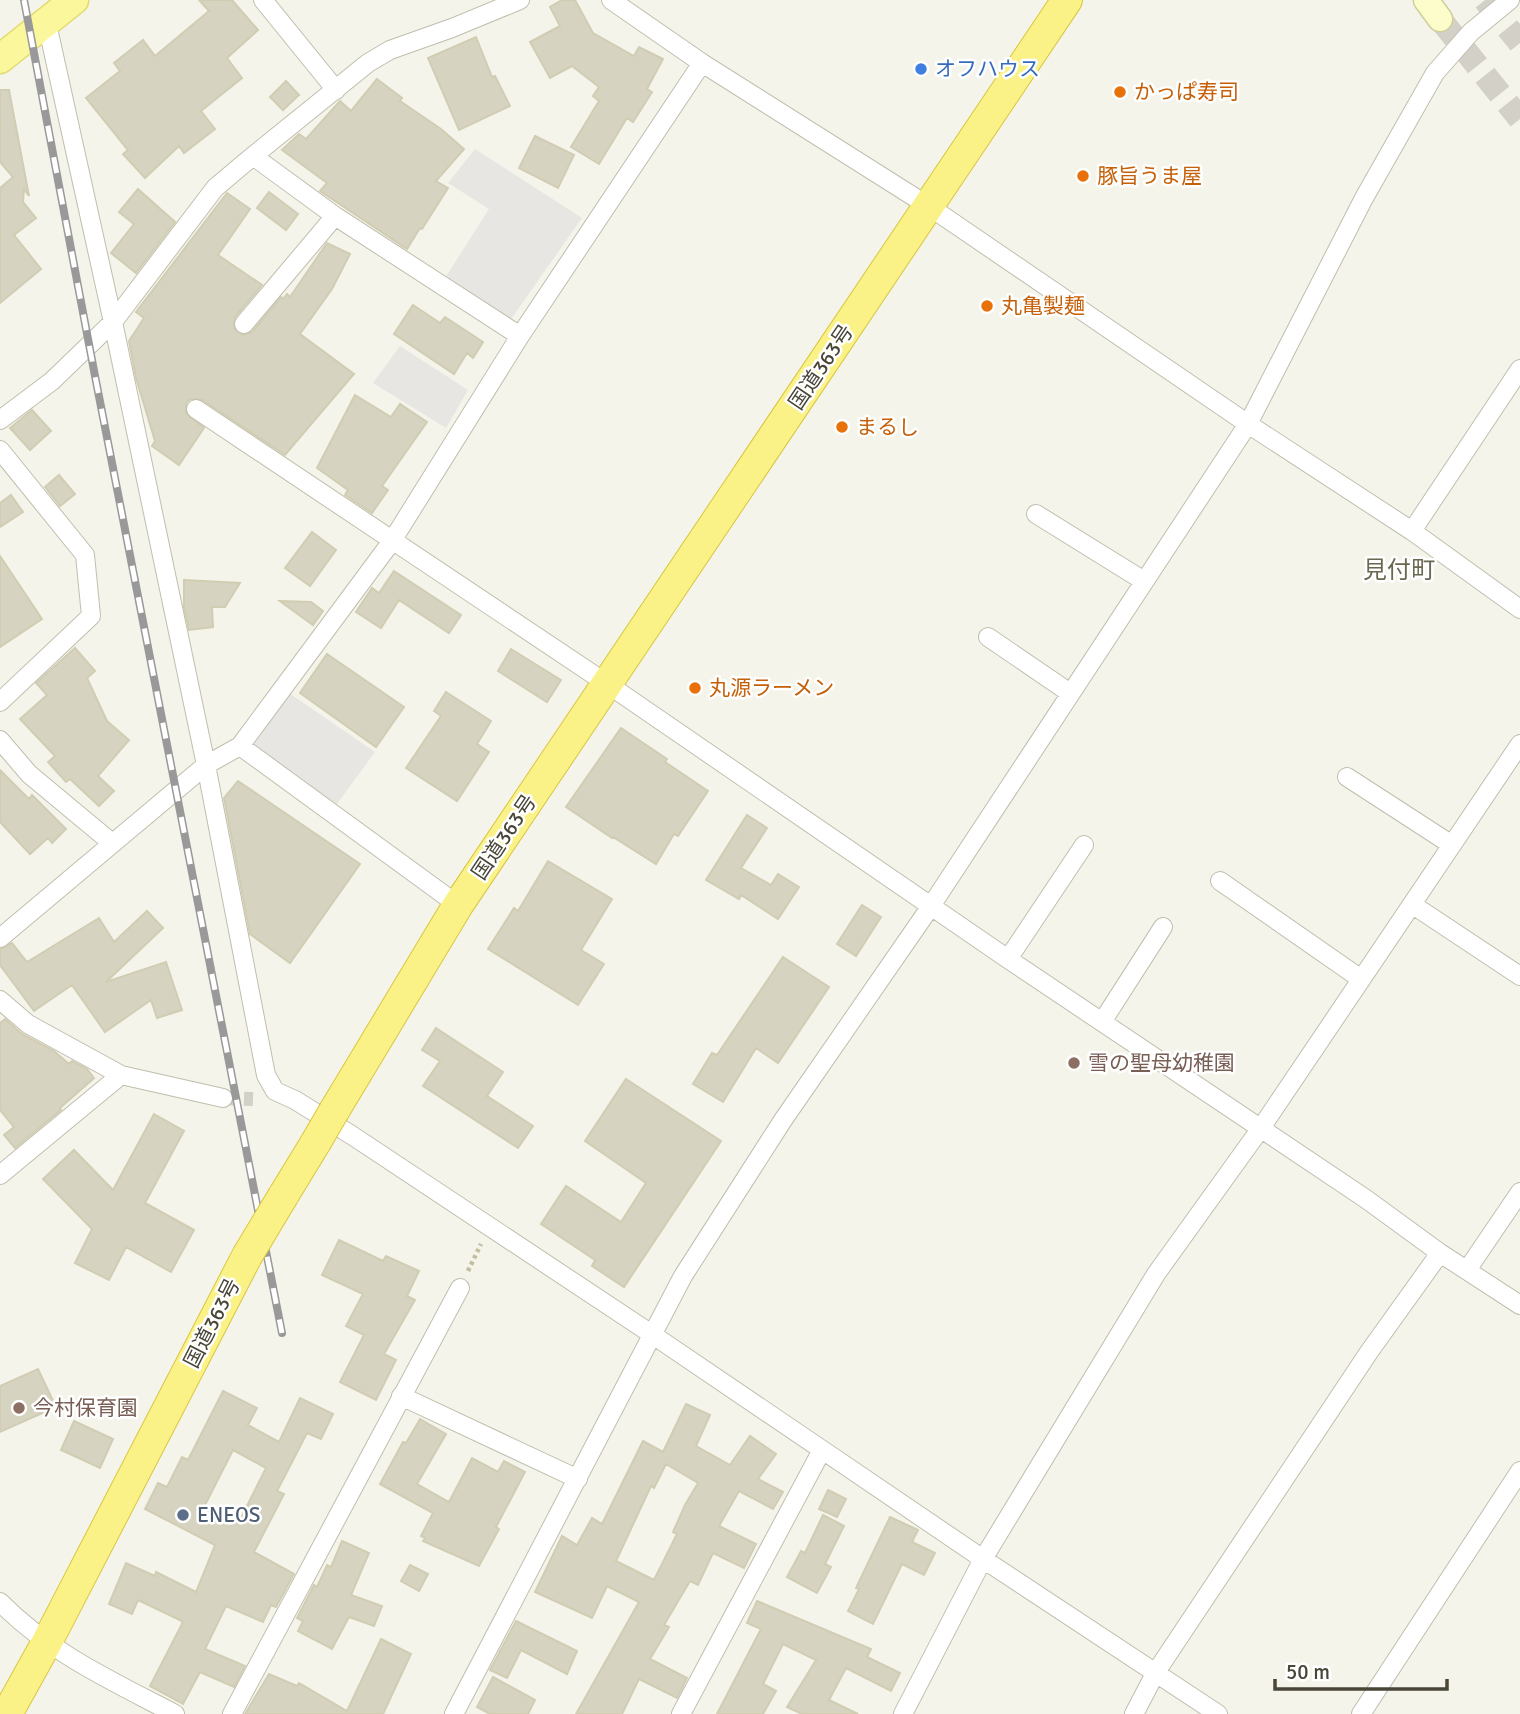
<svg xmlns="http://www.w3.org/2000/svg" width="1520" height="1714" viewBox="0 0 1520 1714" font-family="Signika,'Noto Sans JP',sans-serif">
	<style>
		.parking { fill: #e7e6e2 }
		.building { fill: #d6d3c0; stroke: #d1cdb3; stroke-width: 2; fill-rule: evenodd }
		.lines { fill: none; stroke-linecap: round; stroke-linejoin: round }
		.pedestrian-tunnel { stroke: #d3d1c7; stroke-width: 14; stroke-dasharray: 14 7; stroke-linecap: butt }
		.secondary-tunnel { stroke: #d3d1c7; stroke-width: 24; stroke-dasharray: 24 12; stroke-linecap: butt }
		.minor-casing { stroke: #c0bead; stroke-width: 20 }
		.secondary-casing { stroke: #d0cf99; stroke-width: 27 }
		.primary-casing { stroke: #e1da6c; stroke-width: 31 }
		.trunk-casing { stroke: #d9c640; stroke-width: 32 }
		.path { stroke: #c2be9f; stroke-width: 4.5; stroke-dasharray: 3.5 3.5; stroke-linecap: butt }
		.minor { stroke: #fff; stroke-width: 18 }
		.secondary { stroke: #fdfdcc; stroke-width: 24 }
		.primary { stroke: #fbf79d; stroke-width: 28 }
		.trunk { stroke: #faf287; stroke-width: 30 }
		.rail-casing { stroke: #999; stroke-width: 8 }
		.rail { stroke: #fff; stroke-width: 5; stroke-dasharray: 16; stroke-linecap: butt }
		.trunk-bridge-casing { stroke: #d9c640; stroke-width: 32; stroke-linecap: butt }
		.trunk-bridge { stroke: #faf287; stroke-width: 30 }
		.shop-dot { fill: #3f7fe0; stroke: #fff; stroke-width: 2.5 }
		.food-dot { fill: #e8710a; stroke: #fff; stroke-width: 2.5 }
		.education-dot { fill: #8d6e63; stroke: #fff; stroke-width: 2.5 }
		.service-dot { fill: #5c6f8a; stroke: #fff; stroke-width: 2.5 }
		.labels { text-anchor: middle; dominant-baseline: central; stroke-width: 5; stroke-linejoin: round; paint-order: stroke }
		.shop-label { font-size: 21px; fill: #366cbe; stroke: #fff; text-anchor: start }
		.food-label { font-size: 21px; fill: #c56008; stroke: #fff; text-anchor: start }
		.street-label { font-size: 21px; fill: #494638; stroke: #fff }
		.education-label { font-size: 21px; fill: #785e54; stroke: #fff; text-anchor: start }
		.service-label { font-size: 21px; fill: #4e5e75; stroke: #fff; text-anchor: start }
		.quarter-label { font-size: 24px; fill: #6b6750; stroke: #fff }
	</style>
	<rect width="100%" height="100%" fill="#f5f4eb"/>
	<!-- parking -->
	<path class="parking" d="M 475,149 L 582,218 L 509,322 L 445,278 L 489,209 L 448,183 Z
		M 400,346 L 468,390 L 446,428 L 373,383 Z
		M 289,693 L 375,752 L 334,808 L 252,748 Z"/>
	<!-- building -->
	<path class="building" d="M 199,0 L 232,0 L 258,30 L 227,58 L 242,78 L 201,111 L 215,129 L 184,153 L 179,146 L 145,178 L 123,154 L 128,150 L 86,98 L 120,71 L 114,63 L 143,40 L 155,56 L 209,11 Z
		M 562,0 L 575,0 L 593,33 L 634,56 L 639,47 L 663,59 L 647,89 L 652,92 L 633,122 L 627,118 L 599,164 L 571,147 L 599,101 L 593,96 L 599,87 L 572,66 L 550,78 L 530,42 L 560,26 L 550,7 Z
		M 476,37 L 492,77 L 495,76 L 510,106 L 459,130 L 428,58 Z
		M 377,79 L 402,98 L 400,101 L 441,129 L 464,149 L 436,181 L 448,188 L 422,229 L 420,228 L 407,249 L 320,191 L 327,183 L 282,150 L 299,134 L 306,139 L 340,101 L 351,111 Z
		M 286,81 L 299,95 L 283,110 L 270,97 Z
		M 0,90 L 9,90 L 29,196 L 24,189 L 23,202 L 36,218 L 14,235 L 41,269 L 0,303 L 0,188 L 13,177 L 0,162 Z
		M 535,136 L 574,155 L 558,188 L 519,168 Z
		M 138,189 L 175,222 L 136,273 L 111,253 L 134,224 L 119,212 Z
		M 269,192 L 298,214 L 286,230 L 257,208 Z
		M 227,193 L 250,209 L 218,255 L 262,285 L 235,317 L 234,328 L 243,335 L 252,332 L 281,297 L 283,299 L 287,294 L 290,297 L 327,243 L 350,254 L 332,289 L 300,334 L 354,374 L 285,455 L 202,400 L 190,399 L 186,403 L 186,413 L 204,428 L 179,465 L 152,446 L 155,441 L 136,378 L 129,341 L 144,318 L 136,312 Z
		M 413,305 L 440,323 L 445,317 L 483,342 L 473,358 L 467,353 L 454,374 L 394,334 Z
		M 355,395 L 391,417 L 400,404 L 427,422 L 382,486 L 388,490 L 372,513 L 345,495 L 348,490 L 317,468 Z
		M 32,410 L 51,431 L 30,450 L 10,428 Z
		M 59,475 L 75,494 L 60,506 L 45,487 Z
		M 11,495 L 23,512 L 0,527 L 0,503 Z
		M 312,532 L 336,550 L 310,586 L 285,568 Z
		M 0,556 L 42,619 L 0,647 Z
		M 394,571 L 461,615 L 449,633 L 399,600 L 381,628 L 356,612 L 372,588 L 379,593 Z
		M 184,580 L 240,583 L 225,607 L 212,607 L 213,627 L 189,630 L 184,607 Z
		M 280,601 L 311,602 L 323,611 L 313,625 Z
		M 75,648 L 95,671 L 87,678 L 107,721 L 129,740 L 98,776 L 114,791 L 99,806 L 70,779 L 66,782 L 48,762 L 55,756 L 20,719 L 47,695 L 36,683 Z
		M 511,649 L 561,680 L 547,702 L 498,671 Z
		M 327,654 L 404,707 L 376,747 L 300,693 Z
		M 446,692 L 491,721 L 477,744 L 489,752 L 457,801 L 406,768 L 441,716 L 434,711 Z
		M 621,728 L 667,759 L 665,762 L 708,791 L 678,836 L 674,834 L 656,864 L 613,837 L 612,838 L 566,807 Z
		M 0,770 L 29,799 L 32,795 L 66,829 L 52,843 L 48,838 L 30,854 L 0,822 Z
		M 238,781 L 360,864 L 290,963 L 250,934 L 224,798 Z
		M 747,815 L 767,828 L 741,868 L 771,885 L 778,874 L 799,887 L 778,919 L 741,895 L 739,899 L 706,880 Z
		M 548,861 L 612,899 L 581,950 L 604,964 L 578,1005 L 488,949 L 514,908 L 518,911 Z
		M 862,905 L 881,917 L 856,956 L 837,944 Z
		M 147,911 L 163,928 L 106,982 L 166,962 L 182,1010 L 157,1018 L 151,1000 L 105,1032 L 72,985 L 34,1011 L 0,965 L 0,949 L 12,943 L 27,962 L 99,918 L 114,942 Z
		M 783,957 L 829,987 L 778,1063 L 756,1048 L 723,1102 L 693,1084 L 712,1053 L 717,1055 Z
		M 5,1019 L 22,1034 L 54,1051 L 69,1064 L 72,1061 L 87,1069 L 94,1078 L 60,1108 L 61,1110 L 15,1148 L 4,1135 L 14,1127 L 0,1110 L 0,1023 Z
		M 436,1028 L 503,1072 L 487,1096 L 533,1126 L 518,1148 L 423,1086 L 440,1061 L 422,1050 Z
		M 626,1079 L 721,1141 L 624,1287 L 592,1266 L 595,1260 L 541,1224 L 566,1186 L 621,1222 L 646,1183 L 585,1141 Z
		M 154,1114 L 184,1131 L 145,1203 L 194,1230 L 171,1272 L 126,1247 L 109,1280 L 75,1263 L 92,1229 L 43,1179 L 74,1150 L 113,1190 Z
		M 339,1240 L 383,1261 L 386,1256 L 419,1271 L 407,1296 L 415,1300 L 384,1354 L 396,1360 L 376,1400 L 340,1382 L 364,1335 L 346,1326 L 363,1294 L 322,1275 Z
		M 38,1369 L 56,1407 L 0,1432 L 0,1386 Z
		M 223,1391 L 257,1408 L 248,1425 L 279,1442 L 300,1398 L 333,1414 L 321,1439 L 307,1433 L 277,1491 L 284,1494 L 254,1552 L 294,1574 L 276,1607 L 271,1605 L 263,1622 L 226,1606 L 205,1649 L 245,1666 L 234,1687 L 200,1672 L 183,1704 L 150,1686 L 182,1624 L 182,1621 L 138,1600 L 132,1614 L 109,1604 L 126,1563 L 155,1576 L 156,1572 L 196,1592 L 215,1545 L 145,1509 L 158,1483 L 167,1487 L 182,1457 L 188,1460 ZM 233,1450 L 266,1468 L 238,1524 L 204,1507 Z
		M 686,1404 L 710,1415 L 696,1446 L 730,1465 L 750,1436 L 776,1454 L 758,1479 L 783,1492 L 773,1509 L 739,1491 L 719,1526 L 756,1544 L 744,1568 L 713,1553 L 698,1585 L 690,1581 L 664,1625 L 669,1627 L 650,1659 L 687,1678 L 677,1698 L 639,1679 L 622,1714 L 576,1714 L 639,1602 L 607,1586 L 592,1618 L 535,1592 L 562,1536 L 577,1545 L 592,1518 L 602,1524 L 643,1441 L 663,1452 ZM 666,1464 L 698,1483 L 685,1505 L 673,1532 L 677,1534 L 654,1580 L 616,1561 L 651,1486 L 654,1488 Z
		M 420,1419 L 446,1434 L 417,1484 L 449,1502 L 472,1458 L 498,1472 L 504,1461 L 525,1472 L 496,1527 L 499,1529 L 479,1566 L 423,1541 L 425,1538 L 421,1536 L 433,1513 L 380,1484 L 403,1442 L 406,1443 Z
		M 74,1421 L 113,1439 L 100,1468 L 61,1450 Z
		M 828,1490 L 846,1499 L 837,1517 L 819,1509 Z
		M 823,1515 L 844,1526 L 825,1564 L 831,1567 L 817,1593 L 787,1577 L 801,1551 L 805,1553 Z
		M 890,1517 L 918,1530 L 912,1542 L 935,1553 L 924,1575 L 902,1564 L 873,1624 L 848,1611 L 859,1589 L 856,1588 Z
		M 342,1541 L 369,1553 L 351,1595 L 382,1606 L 374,1626 L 349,1617 L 332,1649 L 298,1631 L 303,1621 L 297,1618 L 314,1585 L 317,1587 L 327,1565 L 331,1567 Z
		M 410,1565 L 428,1574 L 419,1591 L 401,1581 Z
		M 757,1601 L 871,1649 L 867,1657 L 900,1673 L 891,1691 L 846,1668 L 829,1700 L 858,1714 L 802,1714 L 787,1707 L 816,1660 L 783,1644 L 763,1684 L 776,1691 L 763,1714 L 717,1714 L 761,1629 L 747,1623 Z
		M 516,1621 L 577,1651 L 567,1674 L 521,1650 L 507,1678 L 490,1670 Z
		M 381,1639 L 411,1654 L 383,1714 L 245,1714 L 269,1674 L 297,1686 L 299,1683 L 347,1711 Z
		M 493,1677 L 535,1700 L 528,1714 L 490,1714 L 477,1707 Z"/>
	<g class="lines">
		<!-- pedestrian-tunnel -->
		<path class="pedestrian-tunnel" d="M 223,1098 L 253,1099"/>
		<!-- secondary-tunnel -->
		<path class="secondary-tunnel" d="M 1485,0 L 1520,43
			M 1440,19 L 1520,119"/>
		<defs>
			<path id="minor" d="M 263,0 L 336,90
				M 611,0 L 702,63 L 930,207 L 1248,424 L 1412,531 L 1520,609
				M 47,24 L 113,322 L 206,765 L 266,1075 L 275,1091 L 295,1100 L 353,1136 L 653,1335 L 983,1559 L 1218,1714
				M 253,156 L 335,216 L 520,336
				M 244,324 L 335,216
				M 196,409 L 606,683 L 1008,959 L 1366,1199 L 1440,1253 L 1520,1305
				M 0,420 L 52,381 L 113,322 L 215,188 L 253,156 L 368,63 L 390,50 L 452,28 L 520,0
				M 0,450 L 85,555 L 91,616 L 0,702
				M 1036,514 L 1144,581
				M 1412,531 L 1520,369
				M 988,637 L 1070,693
				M 0,740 L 29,774 L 112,843
				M 240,746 L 458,905
				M 1347,777 L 1452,845
				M 1220,881 L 1361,979
				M 1413,905 L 1520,976
				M 0,938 L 206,765 L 240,746 L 392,541 L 520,336 L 702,63
				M 1008,959 L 1084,845
				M 0,1000 L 28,1024 L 121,1075 L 223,1098
				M 1102,1022 L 1163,927
				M 0,1175 L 121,1075
				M 1467,1270 L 1520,1192
				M 401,1396 L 578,1479
				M 0,1602 C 50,1653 112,1681 175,1714
				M 232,1714 L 460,1288
				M 454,1714 L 683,1276 L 783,1120 L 931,906 L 1248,424 L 1364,198 L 1435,73 L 1471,32 L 1510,0
				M 681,1714 L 822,1450
				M 903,1714 L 983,1559 L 1156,1274 L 1261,1128 L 1520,744
				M 1134,1714 L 1156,1672 L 1369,1352 L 1440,1253
				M 1361,1714 L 1520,1471"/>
			<path id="secondary" d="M 1426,0 L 1440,19"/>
			<path id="primary" d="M 0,59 L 74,0"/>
			<path id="trunk" d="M 334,1111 L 458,905 L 1067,0
				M 283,1196 L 316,1142
				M 7,1714 L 47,1642 L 247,1256"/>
		</defs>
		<!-- minor casing -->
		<use href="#minor" class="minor-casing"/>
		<!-- secondary casing -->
		<use href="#secondary" class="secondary-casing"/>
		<!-- primary casing -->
		<use href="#primary" class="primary-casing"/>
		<!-- trunk casing -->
		<use href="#trunk" class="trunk-casing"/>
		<!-- path -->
		<path class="path" d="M 468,1271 L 481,1244"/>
		<!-- minor -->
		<use href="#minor" class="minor"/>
		<!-- secondary -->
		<use href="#secondary" class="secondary"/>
		<!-- primary -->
		<use href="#primary" class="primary"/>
		<!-- trunk -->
		<use href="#trunk" class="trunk"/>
		<defs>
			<path id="rail" d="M 24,0 L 95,376 L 282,1333"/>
		</defs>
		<!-- rail casing -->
		<use href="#rail" class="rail-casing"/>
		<!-- rail -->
		<use href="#rail" class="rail"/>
		<defs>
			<path id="trunk-bridge" d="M 316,1142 L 334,1111
				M 247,1256 L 283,1196"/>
		</defs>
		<!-- trunk-bridge casing -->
		<use href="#trunk-bridge" class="trunk-bridge-casing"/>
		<!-- trunk-bridge -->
		<use href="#trunk-bridge" class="trunk-bridge"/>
	</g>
	<!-- markers -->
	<circle class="shop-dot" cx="921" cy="69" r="7"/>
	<g class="food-dot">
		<circle cx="1120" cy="92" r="7"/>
		<circle cx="1083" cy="176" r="7"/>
		<circle cx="987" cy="306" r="7"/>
		<circle cx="842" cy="427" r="7"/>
		<circle cx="695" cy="688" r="7"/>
	</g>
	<g class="education-dot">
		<circle cx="1074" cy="1063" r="7"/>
		<circle cx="19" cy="1408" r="7"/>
	</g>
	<circle class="service-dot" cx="183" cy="1515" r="7"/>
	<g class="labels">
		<!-- shop labels -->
		<g class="shop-label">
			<text x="935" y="69">オフハウス</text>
		</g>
		<!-- food labels -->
		<g class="food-label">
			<text x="1134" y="92">かっぱ寿司</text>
			<text x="1097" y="176">豚旨うま屋</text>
			<text x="1001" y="306">丸亀製麺</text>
			<text x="856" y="427">まるし</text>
			<text x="709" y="688">丸源ラーメン</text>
		</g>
		<!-- street labels -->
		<g class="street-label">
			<text transform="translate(821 367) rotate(-56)">国道363号</text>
			<text transform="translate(504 837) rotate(-56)">国道363号</text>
			<text transform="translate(212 1323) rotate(-63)">国道363号</text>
		</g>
		<!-- education labels -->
		<g class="education-label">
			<text x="1088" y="1063">雪の聖母幼稚園</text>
			<text x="33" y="1408">今村保育園</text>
		</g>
		<!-- service labels -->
		<g class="service-label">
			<text x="197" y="1515">ENEOS</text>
		</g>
		<!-- quarter labels -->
		<g class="quarter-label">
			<text x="1399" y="570">見付町</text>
		</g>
	</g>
	<!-- scale -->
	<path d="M1275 1679v10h172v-10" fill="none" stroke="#494638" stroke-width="3.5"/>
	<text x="1286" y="1679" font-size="21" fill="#494638" stroke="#ffffff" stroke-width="5" paint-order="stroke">50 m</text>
</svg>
